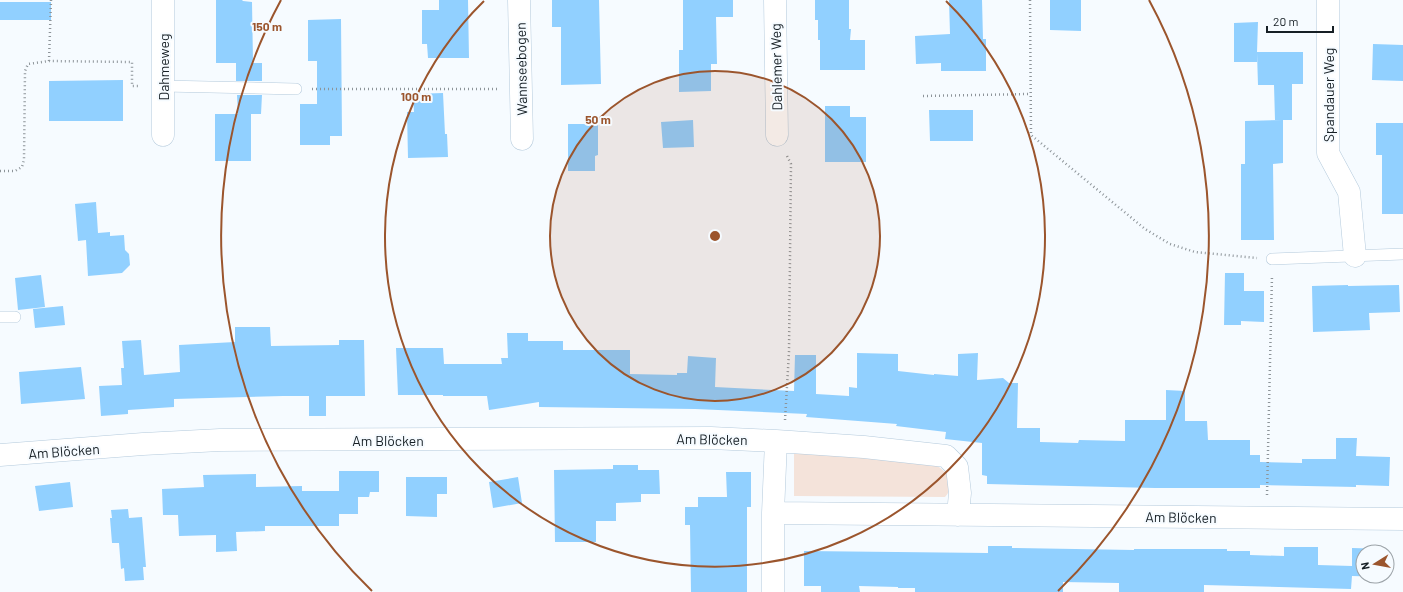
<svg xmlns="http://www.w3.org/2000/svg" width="1403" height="592" viewBox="0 0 1403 592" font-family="Barlow,sans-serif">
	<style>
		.green { fill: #f4e3da }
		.building { fill: #91d0ff }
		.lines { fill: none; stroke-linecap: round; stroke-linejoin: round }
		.lane-casing { stroke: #b4cadc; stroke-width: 12 }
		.street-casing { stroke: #b4cadc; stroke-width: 23 }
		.path { stroke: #8d9499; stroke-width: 2.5; stroke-dasharray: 1 3; stroke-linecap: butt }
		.lane { stroke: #fff; stroke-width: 11 }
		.street { stroke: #fff; stroke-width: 22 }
		.ring { fill: none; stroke: #9b552d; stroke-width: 2 }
		.labels { text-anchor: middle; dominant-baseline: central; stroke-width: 4; stroke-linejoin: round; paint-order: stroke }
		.street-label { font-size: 14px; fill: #161f25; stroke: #f6fbff }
		.centre { fill: #9b552d; stroke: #f6fbff; stroke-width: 2 }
		.ring-label { font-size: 12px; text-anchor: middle; font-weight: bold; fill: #9b552d; stroke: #f6fbff; stroke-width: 4; stroke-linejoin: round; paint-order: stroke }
	</style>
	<rect width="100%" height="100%" fill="#f6fbff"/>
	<!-- green -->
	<path class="green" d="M 794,449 L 937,466 C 949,473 956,485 945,497 L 794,496 Z"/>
	<!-- building -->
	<path class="building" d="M 216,0 L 242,0 L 243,1 L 252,2 L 253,63 L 262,63 L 262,81 L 236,81 L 236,63 L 216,63 Z
		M 439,0 L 468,0 L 469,58 L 428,58 L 427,44 L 422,44 L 422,10 L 439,10 Z
		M 552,0 L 599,0 L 601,84 L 561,85 L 561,27 L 552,27 Z
		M 683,0 L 733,0 L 733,17 L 716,17 L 717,64 L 711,64 L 711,91 L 679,92 L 679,50 L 683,50 Z
		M 815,0 L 849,0 L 849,29 L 851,29 L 850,40 L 865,40 L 865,70 L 820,70 L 820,40 L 818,40 L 818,20 L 815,20 Z
		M 949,0 L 982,0 L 983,39 L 986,39 L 986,71 L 941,71 L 941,63 L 916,64 L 915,36 L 950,34 Z
		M 1050,0 L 1081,0 L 1081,31 L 1050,30 Z
		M 0,2 L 51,2 L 51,20 L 0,20 Z
		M 341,19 L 342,136 L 330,136 L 330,145 L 300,145 L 300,104 L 317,104 L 317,61 L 308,61 L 308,20 Z
		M 1258,22 L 1257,52 L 1303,52 L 1303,84 L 1292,84 L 1292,120 L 1275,120 L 1274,85 L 1258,85 L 1257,53 L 1257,62 L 1234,62 L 1234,23 Z
		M 1373,44 L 1403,45 L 1403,81 L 1372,80 Z
		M 123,80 L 123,121 L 49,121 L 49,81 Z
		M 443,93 L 445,134 L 447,134 L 448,157 L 408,158 L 407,112 L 414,112 L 413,94 Z
		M 237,95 L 262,95 L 261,114 L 244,114 L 251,114 L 251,161 L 215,161 L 215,114 L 238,114 Z
		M 825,106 L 850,106 L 850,117 L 866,117 L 866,162 L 825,162 Z
		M 929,110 L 973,110 L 973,141 L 930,141 Z
		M 693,120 L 694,147 L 663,148 L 661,122 Z
		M 1283,120 L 1283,163 L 1273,164 L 1274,240 L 1241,240 L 1241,164 L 1245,164 L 1245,121 Z
		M 1376,123 L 1403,123 L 1403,214 L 1382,214 L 1382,155 L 1376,155 Z
		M 568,124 L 598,124 L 598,155 L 595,156 L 595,171 L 568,171 Z
		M 96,202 L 98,233 L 110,232 L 110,236 L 124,235 L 125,250 L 129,254 L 130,265 L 122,273 L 88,276 L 86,240 L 78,241 L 75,204 Z
		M 1225,273 L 1244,273 L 1244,291 L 1264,291 L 1264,322 L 1241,321 L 1241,325 L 1224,325 Z
		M 41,275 L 45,307 L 18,310 L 15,278 Z
		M 1348,285 L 1348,286 L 1399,285 L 1400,312 L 1369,313 L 1370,330 L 1313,332 L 1312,286 Z
		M 63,306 L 65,325 L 35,328 L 33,309 Z
		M 235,327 L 270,327 L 271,346 L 339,345 L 339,340 L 364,340 L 365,396 L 326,396 L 326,416 L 309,416 L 309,396 L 283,396 L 174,399 L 174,407 L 128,410 L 128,414 L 101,416 L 99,386 L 122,385 L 121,368 L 124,368 L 122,341 L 141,340 L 144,375 L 180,372 L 179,345 L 235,342 Z
		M 507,333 L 528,333 L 528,341 L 563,341 L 563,350 L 630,350 L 630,374 L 677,375 L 677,373 L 687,373 L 688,356 L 716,358 L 715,387 L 794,391 L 795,355 L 816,355 L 816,394 L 849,396 L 849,387 L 857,388 L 857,353 L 898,354 L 898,371 L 934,375 L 934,374 L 958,376 L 958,354 L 978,353 L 977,380 L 1003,378 L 1009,383 L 1018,383 L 1017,428 L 1040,428 L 1040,442 L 1078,443 L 1079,440 L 1125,441 L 1125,420 L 1166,420 L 1166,390 L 1185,391 L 1185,421 L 1207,421 L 1208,440 L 1250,440 L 1250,455 L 1260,455 L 1260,462 L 1302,463 L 1302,459 L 1336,459 L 1336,438 L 1357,438 L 1356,456 L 1390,457 L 1389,486 L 1356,485 L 1356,487 L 1260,485 L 1260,488 L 1155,488 L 987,484 L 987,476 L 982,475 L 982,443 L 945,439 L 946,432 L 896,426 L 897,424 L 806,417 L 807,414 L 695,409 L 539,407 L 539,402 L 489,410 L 487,396 L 443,396 L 443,395 L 398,395 L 396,348 L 443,348 L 444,364 L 502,364 L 501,358 L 508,358 Z
		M 81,367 L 85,399 L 21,404 L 19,372 Z
		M 613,465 L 638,465 L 638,470 L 659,470 L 660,494 L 641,494 L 641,502 L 616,503 L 616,521 L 596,521 L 596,542 L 555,542 L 554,470 L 613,469 Z
		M 339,471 L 379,471 L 379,492 L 370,492 L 369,497 L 358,497 L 358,514 L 339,514 L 339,526 L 265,526 L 265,531 L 236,532 L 237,551 L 216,552 L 216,535 L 179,536 L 178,515 L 163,515 L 162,489 L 204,487 L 203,475 L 256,474 L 256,487 L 302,486 L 302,491 L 339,491 Z
		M 726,472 L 751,472 L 751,507 L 747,507 L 747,592 L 691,592 L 690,525 L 685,525 L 685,507 L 698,507 L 698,497 L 727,497 Z
		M 406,477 L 447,477 L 447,494 L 437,494 L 437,517 L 406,516 Z
		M 518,477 L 522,503 L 493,508 L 489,482 Z
		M 70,482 L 73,507 L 39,511 L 35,486 Z
		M 128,509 L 129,518 L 142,517 L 146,567 L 143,567 L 144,580 L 125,581 L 124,568 L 121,569 L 119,543 L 112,543 L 110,518 L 112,518 L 111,510 Z
		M 988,546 L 1012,546 L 1012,548 L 1134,550 L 1134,549 L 1227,549 L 1227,551 L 1250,551 L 1250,555 L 1284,556 L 1284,547 L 1318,547 L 1318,565 L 1352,566 L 1352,548 L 1387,549 L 1386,552 L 1363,552 L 1363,576 L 1386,577 L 1352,576 L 1351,589 L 1204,585 L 1204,592 L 1119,592 L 1119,583 L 1063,582 L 1063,592 L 915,592 L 915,588 L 898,588 L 898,587 L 859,586 L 860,592 L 821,592 L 821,586 L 804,586 L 804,551 L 988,553 Z"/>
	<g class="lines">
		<defs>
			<path id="lane" d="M 163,86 L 296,89
				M 1272,259 L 1403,254
				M 0,317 L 15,317"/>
			<path id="street" d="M 519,0 L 522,139
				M 775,0 L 777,135
				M 1328,0 L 1328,153 L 1349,192 L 1355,256
				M 163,135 L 163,0
				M 776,441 L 864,447 L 946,456 L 957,467 L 960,493 L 958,515
				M 0,455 L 143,444 L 220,440 L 711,438 L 776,441 L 773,513 L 1403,519
				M 773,592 L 773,513"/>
		</defs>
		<!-- lane casing -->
		<use href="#lane" class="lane-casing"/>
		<!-- street casing -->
		<use href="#street" class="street-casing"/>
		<!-- path -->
		<path class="path" d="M 1030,0 L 1031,135 L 1145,229 L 1170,244 L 1195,252 L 1257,258
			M 49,61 L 51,0
			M 312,89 L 499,89
			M 923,96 L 1029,94
			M 0,171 L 15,171 L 22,167 L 24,160 L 25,71 L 28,64 L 49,61 L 132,62 L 132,86 L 140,86
			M 785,420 L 789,352 L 791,164 L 786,154
			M 1267,495 L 1272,275"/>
		<!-- lane -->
		<use href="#lane" class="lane"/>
		<!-- street -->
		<use href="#street" class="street"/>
	</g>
	<!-- distance rings -->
	<circle cx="715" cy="236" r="165" fill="#9b552d" fill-opacity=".12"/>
	<g class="ring">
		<circle cx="715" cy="236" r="165"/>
		<path d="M946 1A330 330 0 1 1 484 1"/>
		<path d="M372 591A494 494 0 0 1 281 0M1149 0A494 494 0 0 1 1058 591"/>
	</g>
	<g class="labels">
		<!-- street labels -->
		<g class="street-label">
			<text transform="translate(163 67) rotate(-90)">Dahmeweg</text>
			<text transform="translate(776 67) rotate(-91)">Dahlemer Weg</text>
			<text transform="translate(521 69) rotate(-91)">Wannseebogen</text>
			<text transform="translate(1328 95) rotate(-90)">Spandauer Weg</text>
			<text transform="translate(712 439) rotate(1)">Am Blöcken</text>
			<text x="388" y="440">Am Blöcken</text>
			<text transform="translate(64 451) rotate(-4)">Am Blöcken</text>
			<text transform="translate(1181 517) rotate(1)">Am Blöcken</text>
		</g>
	</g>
	<circle cx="715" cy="236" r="6" class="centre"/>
	<g class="ring-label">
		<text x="267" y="31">150 m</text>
		<text x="416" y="101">100 m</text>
		<text x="598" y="124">50 m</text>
	</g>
	<!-- north arrow -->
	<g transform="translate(1375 564) rotate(259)"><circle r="19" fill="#f6fbff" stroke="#9ca3a8"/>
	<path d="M0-3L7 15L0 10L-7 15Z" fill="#9b552d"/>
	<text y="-6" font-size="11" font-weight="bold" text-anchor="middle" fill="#161f25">N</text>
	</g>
	<!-- scale -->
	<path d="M1267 26v6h66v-6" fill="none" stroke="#161f25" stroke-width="2"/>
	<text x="1273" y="26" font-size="12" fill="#161f25" stroke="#f6fbff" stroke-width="3" paint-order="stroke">20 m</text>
</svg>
